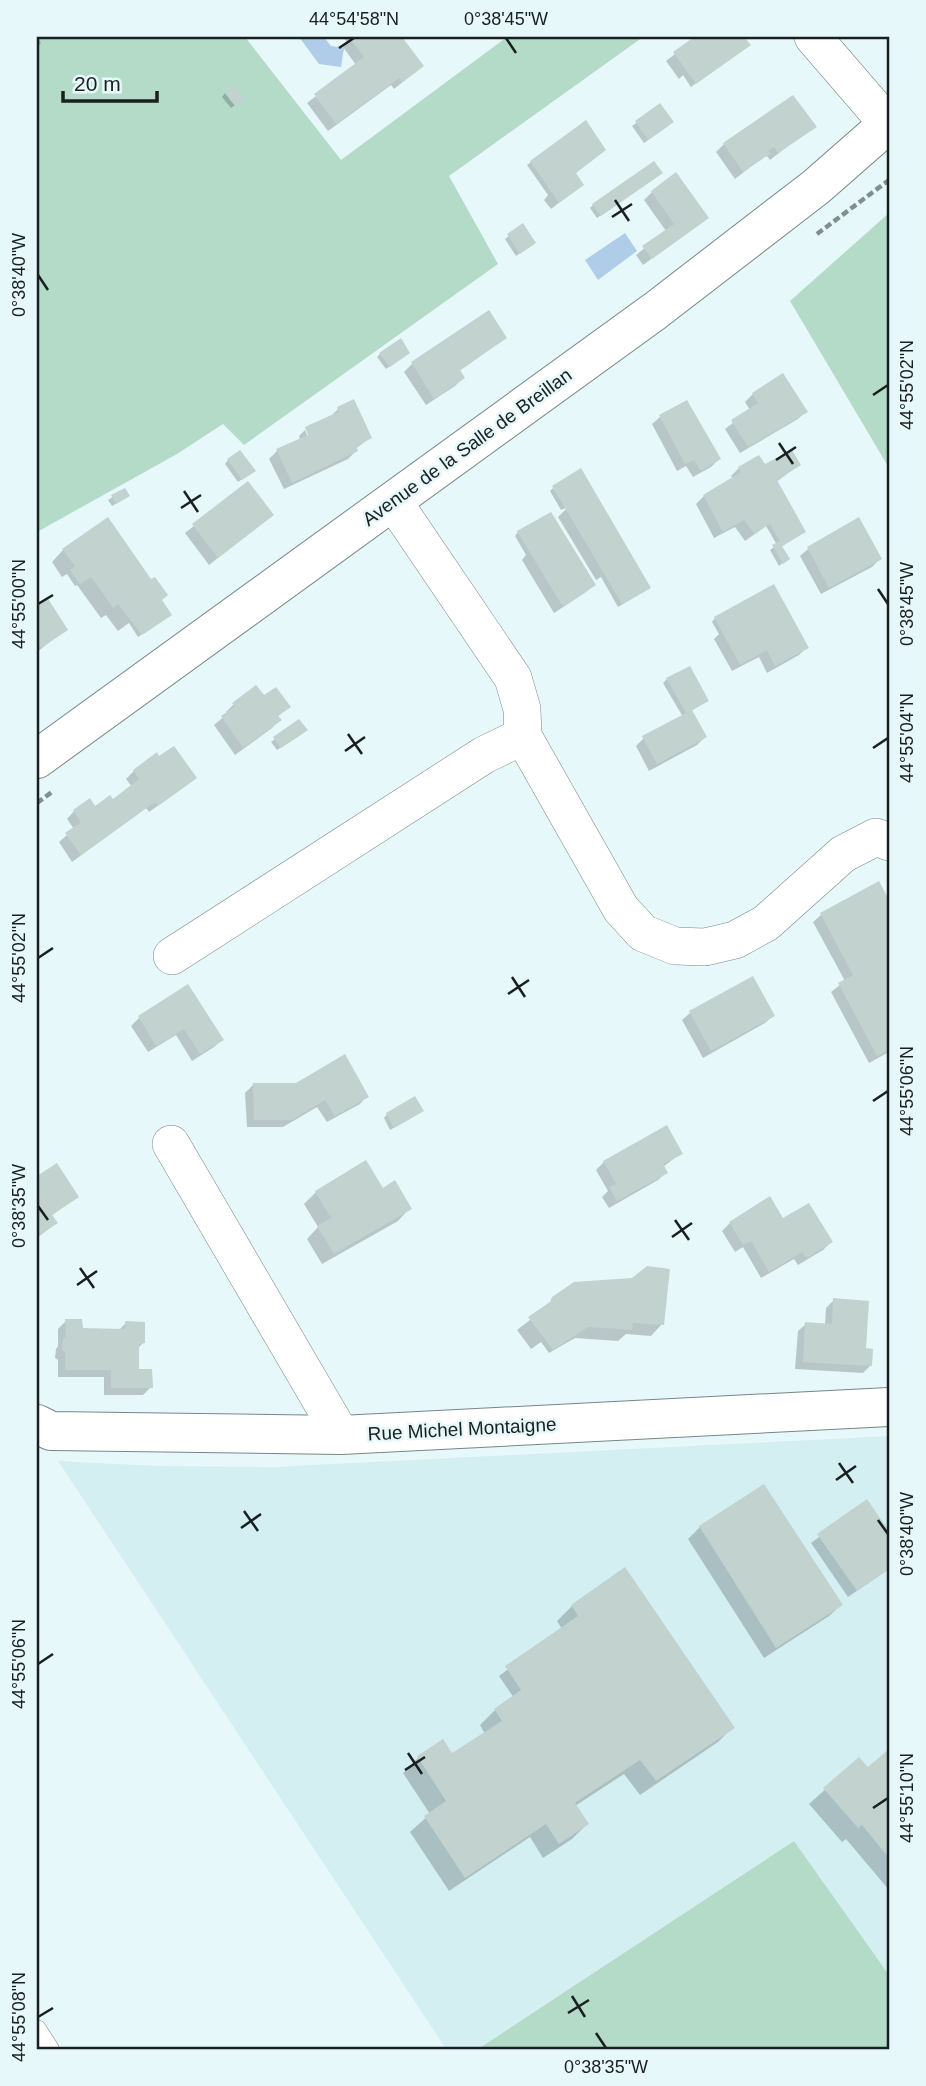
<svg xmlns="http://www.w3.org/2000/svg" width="926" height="2086" viewBox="0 0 926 2086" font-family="Helvetica,sans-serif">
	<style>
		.built { fill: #d4eff2 }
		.green { fill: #b3dbc8 }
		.water { fill: #afcce8 }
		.shadow { fill: #0003 }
		.building { fill: #c1d2cf }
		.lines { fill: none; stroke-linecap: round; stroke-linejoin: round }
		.lane-casing { stroke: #778688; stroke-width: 19 }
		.street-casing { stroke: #778688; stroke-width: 38 }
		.secondary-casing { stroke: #778688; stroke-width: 40 }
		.path { stroke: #828e8f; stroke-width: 4.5; stroke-dasharray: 7 3.5; stroke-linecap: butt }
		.lane { stroke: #fff; stroke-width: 18 }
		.street { stroke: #fff; stroke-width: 37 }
		.secondary { stroke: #fff; stroke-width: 38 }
		.ticks { fill: none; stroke: #1a2021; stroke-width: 2.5 }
		.labels { text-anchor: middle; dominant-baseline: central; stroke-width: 5; stroke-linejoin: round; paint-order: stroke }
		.street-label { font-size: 19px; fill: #1a2021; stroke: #e7f8fa }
		.neatline { fill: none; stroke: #1a2021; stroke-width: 2.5 }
		.ticks-label { font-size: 18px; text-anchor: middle; fill: #1a2021 }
	</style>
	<rect width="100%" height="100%" fill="#e7f8fa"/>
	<!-- built -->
	<path class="built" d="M 889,1436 L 889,1975 L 794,1841 L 478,2049 L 446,2049 L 58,1461 L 159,1466 L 274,1467 Z"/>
	<!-- green -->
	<path class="green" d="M 37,37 L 245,37 L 341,160 L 507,37 L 643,37 L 449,176 L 498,264 L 244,445 L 223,424 L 177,454 L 37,532 Z
		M 889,213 L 889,468 L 790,301 Z
		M 794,1841 L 889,1975 L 889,2049 L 478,2049 Z"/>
	<!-- water -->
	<path class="water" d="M 299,37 L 324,37 L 331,46 L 344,48 L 341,67 L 319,64 Z
		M 625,233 L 637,251 L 598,280 L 585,260 Z"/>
	<!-- shadow -->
	<path class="shadow" d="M 37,37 L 41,43 L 37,48 Z
		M 343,37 L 392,37 L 414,73 L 394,89 L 391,85 L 328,131 L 307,103 L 356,65 L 343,47 L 347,42 Z
		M 697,37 L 742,37 L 748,45 L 691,87 L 683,75 L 679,79 L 666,61 Z
		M 225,93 L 240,102 L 231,108 L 222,97 Z
		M 793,97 L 814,126 L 770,160 L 766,155 L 735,179 L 716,152 L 724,144 Z
		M 660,106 L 668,126 L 644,143 L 632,126 Z
		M 531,162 L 574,174 L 582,185 L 551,209 L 544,200 L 548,195 L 527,165 Z
		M 657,176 L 597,218 L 590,208 L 593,205 Z
		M 652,192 L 707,218 L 643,265 L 636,255 L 666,231 L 644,200 Z
		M 509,236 L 530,246 L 516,256 L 505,239 Z
		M 488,312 L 505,338 L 458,372 L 463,378 L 455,386 L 426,405 L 404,372 L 412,364 Z
		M 380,354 L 404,356 L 386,369 L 377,357 Z
		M 753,394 L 805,412 L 798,419 L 740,453 L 725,429 L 750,410 L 745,402 Z
		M 686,402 L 719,459 L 711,467 L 693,477 L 686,466 L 677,471 L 652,424 L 660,417 Z
		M 338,409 L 370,438 L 355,449 L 356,451 L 348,459 L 284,489 L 269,459 L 277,451 L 300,440 L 299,436 L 305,430 L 310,443 L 308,430 L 305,430 L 330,417 Z
		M 228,460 L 250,474 L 238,482 L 225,464 Z
		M 799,465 L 776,482 L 804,532 L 781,547 L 784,562 L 779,566 L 770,550 L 777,545 L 766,526 L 745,541 L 735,527 L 714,538 L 696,504 L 704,496 L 733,479 L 731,476 L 739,468 Z
		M 248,483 L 264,522 L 209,565 L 185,533 Z
		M 553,488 L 645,591 L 618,607 L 601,577 L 596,580 L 558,517 L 568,507 L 561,510 L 550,491 Z
		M 124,490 L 124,499 L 112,506 L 108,500 Z
		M 518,532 L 594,585 L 586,592 L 554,613 L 522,560 L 526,555 L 515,536 Z
		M 808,549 L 880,559 L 872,567 L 821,594 L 800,556 Z
		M 63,550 L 160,600 L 166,618 L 138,637 L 129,623 L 118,631 L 106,615 L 101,618 L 77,585 L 75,586 L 67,574 L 62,577 L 52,562 Z
		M 47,600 L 66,629 L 37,652 L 37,606 Z
		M 715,618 L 806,648 L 799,655 L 767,673 L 759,657 L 732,671 L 714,639 L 719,634 L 712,622 Z
		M 667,679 L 707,701 L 691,711 L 705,737 L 697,745 L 649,771 L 636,746 L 644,738 L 683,717 L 663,683 Z
		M 234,704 L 281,714 L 277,717 L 279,720 L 272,728 L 235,755 L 214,725 L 227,714 L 226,712 Z
		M 302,734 L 277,750 L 271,742 L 275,739 Z
		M 134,771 L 187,785 L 149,812 L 146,808 L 72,862 L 59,842 L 74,829 L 67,819 L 74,811 L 95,808 L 113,802 L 132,787 L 126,779 Z
		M 878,883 L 889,903 L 889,1052 L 869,1063 L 831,992 L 845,981 L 813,922 L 821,915 Z
		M 752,978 L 773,1016 L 765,1023 L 703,1058 L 682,1020 L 690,1013 Z
		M 188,987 L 221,1040 L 214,1047 L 192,1061 L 176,1035 L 148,1052 L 131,1026 L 139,1018 Z
		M 253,1085 L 367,1096 L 360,1104 L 327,1122 L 317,1107 L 283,1127 L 247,1127 L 245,1093 Z
		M 387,1114 L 418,1114 L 390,1130 L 384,1118 Z
		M 681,1153 L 663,1167 L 666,1172 L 658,1180 L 609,1208 L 602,1197 L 608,1191 L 596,1170 L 604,1162 Z
		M 56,1166 L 76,1197 L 51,1216 L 56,1223 L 37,1238 L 37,1179 Z
		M 382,1190 L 409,1209 L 398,1221 L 322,1264 L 307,1239 L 318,1227 L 304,1204 L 316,1192 Z
		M 783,1221 L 831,1242 L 823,1250 L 798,1265 L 794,1259 L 761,1278 L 743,1247 L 735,1252 L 722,1231 L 730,1223 Z
		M 632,1280 L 662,1324 L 651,1336 L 626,1334 L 618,1341 L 575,1338 L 549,1353 L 541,1342 L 531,1349 L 517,1330 L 548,1306 L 553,1298 Z
		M 834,1300 L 865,1350 L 871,1365 L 863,1373 L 795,1369 L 798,1331 L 806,1324 L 825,1325 L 826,1308 Z
		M 66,1321 L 81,1330 L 119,1330 L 126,1323 L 143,1343 L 138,1348 L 138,1371 L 151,1387 L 143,1395 L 104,1395 L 104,1377 L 58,1377 L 58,1360 L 55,1358 L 56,1349 L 58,1346 L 58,1329 Z
		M 867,1502 L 889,1534 L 889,1569 L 848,1597 L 811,1543 Z
		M 700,1527 L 841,1605 L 829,1616 L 764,1658 L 688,1539 Z
		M 572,1606 L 733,1727 L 718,1742 L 640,1795 L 624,1774 L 575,1806 L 587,1824 L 572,1839 L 543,1858 L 530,1837 L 449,1891 L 410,1832 L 430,1814 L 403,1773 L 418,1758 L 442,1742 L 452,1755 L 485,1734 L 480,1725 L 495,1710 L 514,1698 L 499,1676 L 562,1629 L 557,1621 Z
		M 889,1751 L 889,1890 L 846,1839 L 842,1842 L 809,1804 L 859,1759 L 868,1769 Z"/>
	<!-- building -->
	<path class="building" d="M 349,37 L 394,37 L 396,39 L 402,37 L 424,66 L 403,82 L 399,78 L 336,124 L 314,94 L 364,57 Z
		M 694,37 L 744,37 L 751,45 L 696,84 L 673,52 Z
		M 235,84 L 246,99 L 235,106 L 224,92 Z
		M 793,95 L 817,127 L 778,153 L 774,147 L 768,151 L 770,154 L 743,172 L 723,143 Z
		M 660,103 L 674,122 L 648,140 L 635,121 Z
		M 586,120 L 606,150 L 576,173 L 584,185 L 559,203 L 530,161 Z
		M 654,161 L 663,173 L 601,216 L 592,204 Z
		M 676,172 L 709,218 L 652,259 L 642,246 L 674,224 L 651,191 Z
		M 523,223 L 536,243 L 520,254 L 507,234 Z
		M 489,310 L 507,338 L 460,370 L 465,378 L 434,399 L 411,362 Z
		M 401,338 L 410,353 L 390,367 L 379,353 Z
		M 783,373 L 808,412 L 748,447 L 731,420 L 758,403 L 752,393 Z
		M 354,399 L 372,438 L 356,446 L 358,451 L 292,483 L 276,449 L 308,435 L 305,427 L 338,412 L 337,407 Z
		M 687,400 L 721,459 L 701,471 L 694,460 L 685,464 L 659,415 Z
		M 240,450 L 256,471 L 242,480 L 227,459 Z
		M 792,450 L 801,465 L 777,480 L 806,532 L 782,546 L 790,559 L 783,564 L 772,545 L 780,541 L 770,524 L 754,534 L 744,520 L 723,532 L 703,495 L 741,472 L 738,467 L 759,455 L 765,464 Z
		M 581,468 L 651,588 L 622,604 L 552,486 Z
		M 248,481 L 274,515 L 218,558 L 192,524 Z
		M 125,488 L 130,496 L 116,504 L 111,495 Z
		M 551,512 L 596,585 L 563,607 L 517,531 Z
		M 108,517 L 151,579 L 155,577 L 168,595 L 162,600 L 172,615 L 142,635 L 118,604 L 113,608 L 91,577 L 80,584 L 70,570 L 75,566 L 62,549 Z
		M 859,517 L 882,559 L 829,588 L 807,547 Z
		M 774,584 L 809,648 L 775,666 L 767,650 L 740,665 L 714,617 Z
		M 47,597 L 68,630 L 41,648 L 37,642 L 37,604 Z
		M 690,666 L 709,701 L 692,710 L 707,737 L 657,764 L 642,736 L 686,713 L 666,678 Z
		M 256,685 L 264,695 L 276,687 L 291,707 L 278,716 L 282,720 L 243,748 L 221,716 L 235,706 L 232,703 Z
		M 299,719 L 308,730 L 281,748 L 273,737 Z
		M 174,746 L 197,778 L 158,806 L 155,802 L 81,855 L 65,833 L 81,822 L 73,810 L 90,798 L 95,806 L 110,795 L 113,799 L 139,779 L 133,770 L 157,752 L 159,756 Z
		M 879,881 L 889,900 L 889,1050 L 877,1056 L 838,983 L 853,975 L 820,913 Z
		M 753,976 L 775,1016 L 711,1051 L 689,1011 Z
		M 188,984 L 224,1040 L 200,1054 L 184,1029 L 156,1046 L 138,1016 Z
		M 345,1054 L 369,1097 L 335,1116 L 325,1100 L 292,1120 L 254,1120 L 253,1083 L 296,1083 Z
		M 415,1096 L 424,1111 L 394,1128 L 386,1113 Z
		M 667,1125 L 683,1154 L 663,1164 L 668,1173 L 617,1201 L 609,1187 L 616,1184 L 603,1161 Z
		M 366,1160 L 383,1188 L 395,1180 L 412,1209 L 334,1254 L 317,1226 L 331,1218 L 315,1191 Z
		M 57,1163 L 79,1197 L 52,1215 L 58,1223 L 37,1237 L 37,1176 Z
		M 770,1196 L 783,1218 L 809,1203 L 833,1242 L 807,1258 L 802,1252 L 769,1272 L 751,1241 L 743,1245 L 729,1222 Z
		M 647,1266 L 670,1269 L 664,1325 L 633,1323 L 632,1330 L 588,1327 L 553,1350 L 528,1317 L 550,1302 L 552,1297 L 574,1282 L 632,1278 Z
		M 833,1298 L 869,1301 L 866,1348 L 873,1349 L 872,1366 L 803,1362 L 805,1322 L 832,1324 Z
		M 65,1319 L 82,1319 L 83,1328 L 125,1329 L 125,1321 L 145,1322 L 145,1343 L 139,1344 L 139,1369 L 152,1369 L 153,1388 L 111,1388 L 111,1370 L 65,1370 L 65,1352 L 62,1350 L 63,1339 L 66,1337 Z
		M 764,1484 L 843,1605 L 776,1648 L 699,1526 Z
		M 867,1499 L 889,1531 L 889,1569 L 857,1591 L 817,1534 Z
		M 625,1567 L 735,1728 L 656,1781 L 640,1760 L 575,1803 L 589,1824 L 559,1844 L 546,1824 L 465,1878 L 424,1816 L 446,1801 L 417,1756 L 443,1739 L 452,1753 L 502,1721 L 494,1709 L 521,1690 L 505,1666 L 578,1616 L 571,1605 Z
		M 889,1749 L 889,1858 L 862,1825 L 858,1828 L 823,1788 L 859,1757 L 868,1767 Z"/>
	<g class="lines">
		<defs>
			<path id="lane" d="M 37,2029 L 50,2049"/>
			<path id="street" d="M 813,37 L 888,124
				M 393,501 L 513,678 L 522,709 L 523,736 L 621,909 L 643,933 L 675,946 L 705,947 L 735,940 L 766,923 L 843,854 L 876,837 L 889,842
				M 172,956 L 484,755 L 523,736
				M 171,1144 L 341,1435"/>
			<path id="secondary" d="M 37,759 L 655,311 L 816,187 L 889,123
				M 37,1424 L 51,1431 L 341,1435 L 889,1407"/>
		</defs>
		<!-- lane casing -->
		<use href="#lane" class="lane-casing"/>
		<!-- street casing -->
		<use href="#street" class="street-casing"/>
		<!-- secondary casing -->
		<use href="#secondary" class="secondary-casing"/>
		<!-- path -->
		<path class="path" d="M 817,234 L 889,180
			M 37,803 L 52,792"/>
		<!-- lane -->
		<use href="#lane" class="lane"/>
		<!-- street -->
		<use href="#street" class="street"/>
		<!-- secondary -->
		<use href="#secondary" class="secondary"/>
	</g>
	<!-- ticks -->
	<path class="ticks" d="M 506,38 L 516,53M 339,48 L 354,38M 615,200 L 629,221M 612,217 L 632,204M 38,275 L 48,290M 873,395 L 888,385M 779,443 L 793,464M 776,460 L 796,447M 184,491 L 198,512M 181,508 L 201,495M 878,589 L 888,604M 38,604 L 53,595M 348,734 L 362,754M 873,748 L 888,738M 345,751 L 365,737M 38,958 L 53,948M 512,977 L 525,997M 508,994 L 529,980M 873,1101 L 888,1091M 38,1206 L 48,1220M 675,1220 L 689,1240M 672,1237 L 692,1223M 80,1268 L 94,1288M 77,1285 L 97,1271M 839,1463 L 853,1483M 836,1480 L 856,1466M 244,1511 L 258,1531M 878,1520 L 888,1534M 241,1528 L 261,1514M 38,1664 L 53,1654M 408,1753 L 422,1774M 405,1770 L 425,1757M 873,1808 L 888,1798M 572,1996 L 585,2017M 568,2013 L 589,2000M 38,2017 L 53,2008M 596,2033 L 606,2048"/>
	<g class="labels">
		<!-- street labels -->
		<g class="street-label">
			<text transform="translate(467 447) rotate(-36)">Avenue de la Salle de Breillan</text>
			<text transform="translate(462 1429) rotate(-3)">Rue Michel Montaigne</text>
		</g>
	</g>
	<!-- border -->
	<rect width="926" height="2086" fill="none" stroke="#e7f8fa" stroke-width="77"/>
	<!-- scale -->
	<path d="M63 91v10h94v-10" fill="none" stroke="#1a2021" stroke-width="3.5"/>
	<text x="74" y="91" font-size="21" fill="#1a2021" stroke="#e7f8fa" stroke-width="5" paint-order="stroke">20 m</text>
	<rect x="38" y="38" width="850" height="2010" class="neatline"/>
	<g class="ticks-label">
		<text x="354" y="25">44°54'58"N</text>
		<text x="506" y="25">0°38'45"W</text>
		<text transform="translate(19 275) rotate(-90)" y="6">0°38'40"W</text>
		<text transform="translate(907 385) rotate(-90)" y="6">44°55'02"N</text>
		<text transform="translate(907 604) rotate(-90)" y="6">0°38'45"W</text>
		<text transform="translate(19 604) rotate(-90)" y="6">44°55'00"N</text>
		<text transform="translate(907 738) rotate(-90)" y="6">44°55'04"N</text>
		<text transform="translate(19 958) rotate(-90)" y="6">44°55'02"N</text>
		<text transform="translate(907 1091) rotate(-90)" y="6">44°55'06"N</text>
		<text transform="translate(19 1206) rotate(-90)" y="6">0°38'35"W</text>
		<text transform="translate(907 1534) rotate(-90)" y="6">0°38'40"W</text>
		<text transform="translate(19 1664) rotate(-90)" y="6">44°55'06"N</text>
		<text transform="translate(907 1798) rotate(-90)" y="6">44°55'10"N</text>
		<text transform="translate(19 2017) rotate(-90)" y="6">44°55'08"N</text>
		<text x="606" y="2073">0°38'35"W</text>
	</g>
</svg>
